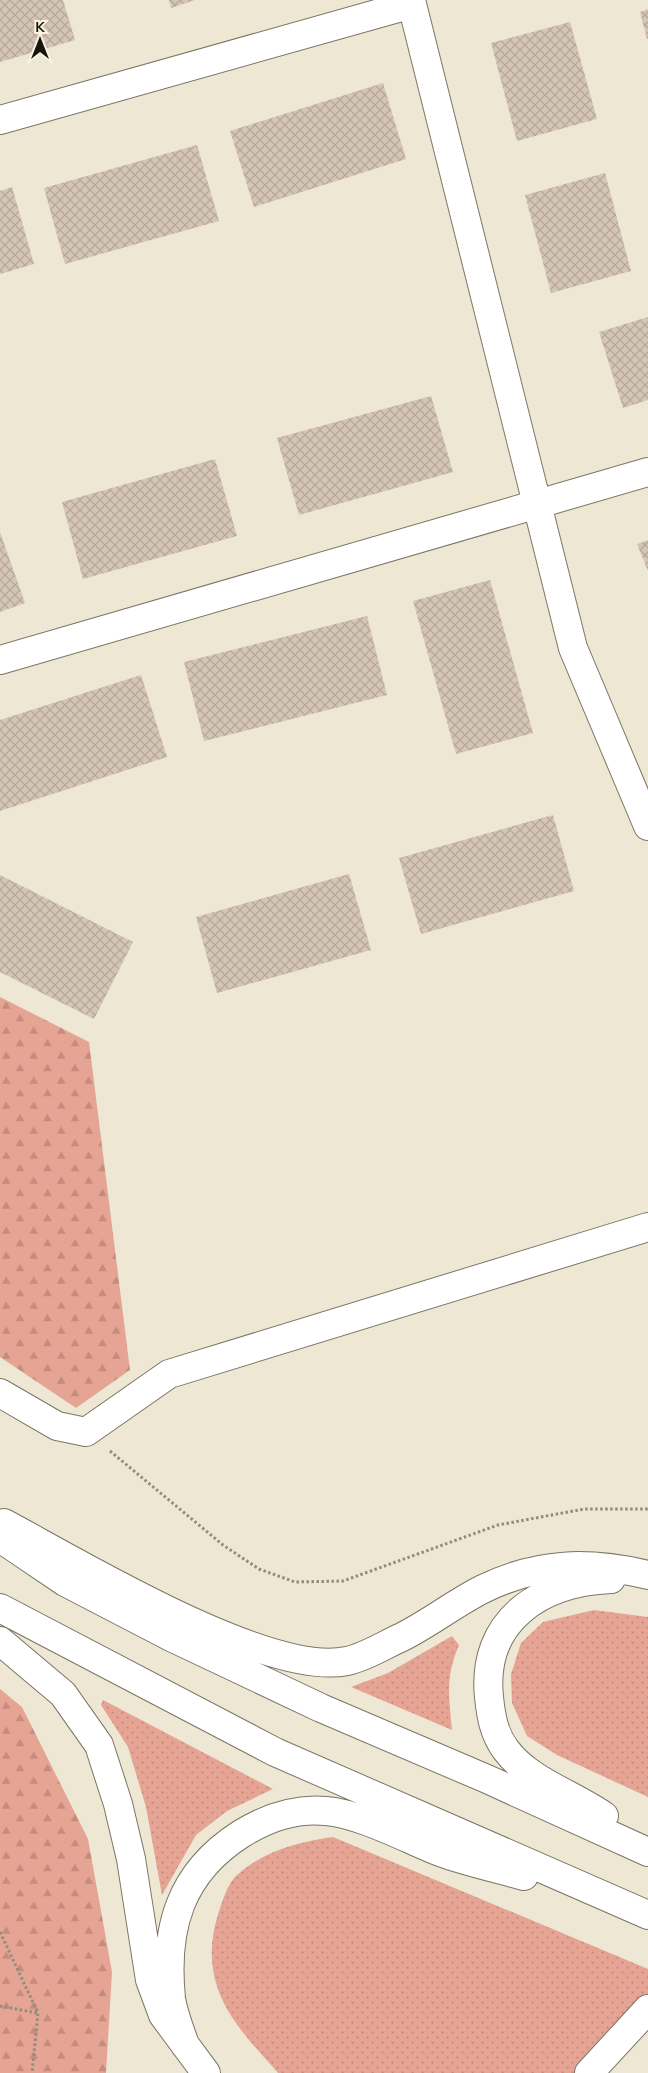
<svg xmlns="http://www.w3.org/2000/svg" width="648" height="2073" viewBox="0 0 648 2073" font-family="Mulish,sans-serif">
	<style>
		.grass { fill: url(#grass-dots) }
		.forest { fill: url(#forest-firs) }
		.building { fill: url(#building-cross-hatch) }
		.lines { fill: none; stroke-linecap: round; stroke-linejoin: round }
		.minor-casing { stroke: #7b7564; stroke-width: 30 }
		.highway-casing { stroke: #7b7564; stroke-width: 30 }
		.path { stroke: #918c7e; stroke-width: 3; stroke-dasharray: 2.5 2.5; stroke-linecap: butt }
		.minor { stroke: #fff; stroke-width: 28 }
		.highway { stroke: #fff; stroke-width: 28 }
	</style>
	<defs>
		<pattern id="grass-dots" width="8" height="8" patternUnits="userSpaceOnUse" patternTransform="scale(1.25)"><rect width="8" height="8" fill="#e6a494"/><path d="M2 2h.1M6 6h.1" fill="none" stroke="#c58c7e" stroke-width="1.8" stroke-linecap="round"/></pattern>
		<pattern id="forest-firs" width="22" height="20" patternUnits="userSpaceOnUse" patternTransform="scale(1.25)"><rect width="22" height="20" fill="#e6a494"/><path d="M5 1l3.5 6h-7zM16 11l3.5 6h-7z" fill="#c58c7e"/></pattern>
		<pattern id="building-cross-hatch" width="8" height="8" patternUnits="userSpaceOnUse" patternTransform="scale(1.25)"><rect width="8" height="8" fill="#d5c5b7"/><path d="M0 0l8 8M0 8l8-8" fill="none" stroke="#b6a89c"/></pattern>
	</defs>
	<rect width="100%" height="100%" fill="#eee7d4"/>
	<!-- grass -->
	<path class="grass" d="M 594,1610 L 648,1617 L 648,1797 L 557,1755 L 527,1736 L 512,1703 L 511,1674 L 521,1643 L 543,1622 Z
		M 452,1636 L 459,1645 C 445,1678 449,1696 452,1730 L 351,1687 L 388,1673 Z
		M 103,1700 L 273,1789 L 227,1811 L 196,1835 L 162,1895 L 146,1807 L 128,1747 L 101,1705 Z
		M 333,1837 L 648,1969 L 648,1997 L 577,2073 L 278,2073 C 258,2050 233,2025 221,1997 C 210,1971 209,1945 217,1918 C 221,1905 226,1887 235,1877 C 262,1851 298,1842 333,1837 Z"/>
	<!-- forest -->
	<path class="forest" d="M 0,997 L 89,1042 L 130,1370 L 76,1408 L 0,1357 Z
		M 0,1689 L 22,1707 L 88,1839 L 112,1972 L 106,2073 L 0,2073 Z"/>
	<!-- building -->
	<path class="building" d="M 0,0 L 63,0 L 75,40 L 0,62 Z
		M 169,0 L 195,0 L 171,8 Z
		M 648,9 L 648,39 L 647,39 L 640,12 Z
		M 570,22 L 597,119 L 517,141 L 491,43 Z
		M 383,83 L 406,159 L 254,207 L 230,131 Z
		M 197,145 L 219,221 L 65,264 L 44,188 Z
		M 605,173 L 631,271 L 551,293 L 525,195 Z
		M 12,187 L 34,264 L 0,274 L 0,191 Z
		M 648,317 L 648,400 L 623,408 L 599,332 Z
		M 431,396 L 453,472 L 299,515 L 277,438 Z
		M 215,459 L 237,536 L 83,579 L 62,502 Z
		M 0,532 L 25,603 L 0,612 Z
		M 648,540 L 648,571 L 637,544 Z
		M 490,580 L 533,733 L 456,754 L 413,601 Z
		M 367,616 L 387,695 L 204,741 L 184,662 Z
		M 141,675 L 167,757 L 0,811 L 0,720 Z
		M 553,815 L 574,891 L 421,934 L 399,858 Z
		M 349,874 L 371,950 L 217,993 L 196,917 Z
		M 0,875 L 133,942 L 94,1019 L 0,972 Z"/>
	<g class="lines">
		<defs>
			<path id="minor" d="M 411,0 L 573,648 L 648,826
				M 0,120 L 412,4
				M 0,660 L 648,472
				M 0,1393 L 57,1426 L 86,1432 L 169,1374 L 648,1227
				M 589,2073 L 648,2009"/>
			<path id="highway" d="M 4,1523 C 77,1562 268,1678 347,1661 C 366,1657 384,1645 402,1637 C 430,1623 455,1603 483,1589 C 538,1562 589,1561 648,1575
				M 0,1538 L 65,1582 L 171,1637 L 321,1708 L 487,1779 L 648,1852
				M 0,1608 L 275,1752 L 648,1915
				M 0,1641 L 63,1694 L 99,1745 L 118,1804 L 131,1859 L 150,1980 L 163,2015 L 206,2073
				M 604,1816 C 573,1794 529,1781 506,1750 C 494,1734 491,1717 489,1697 C 481,1620 541,1582 611,1579
				M 185,2045 C 180,2030 173,2013 171,1998 C 164,1928 180,1873 241,1834 C 267,1818 294,1808 326,1811 C 361,1814 407,1839 440,1852 C 467,1862 496,1868 524,1876"/>
		</defs>
		<!-- minor casing -->
		<use href="#minor" class="minor-casing"/>
		<!-- highway casing -->
		<use href="#highway" class="highway-casing"/>
		<!-- path -->
		<path class="path" d="M 110,1451 L 223,1545 L 259,1569 L 295,1582 L 343,1581 L 498,1525 L 584,1509 L 648,1509
			M 0,1932 L 38,2013 L 32,2073
			M 0,2006 L 37,2013"/>
		<!-- minor -->
		<use href="#minor" class="minor"/>
		<!-- highway -->
		<use href="#highway" class="highway"/>
	</g>
	<!-- north arrow -->
	<g transform="translate(40 40)" stroke="#fbf4e1" stroke-width="4" paint-order="stroke">
	<path d="M0-4L9 19L0 12L-9 19Z" fill="#16140d"/>
	<text y="-8" font-size="14" font-weight="bold" text-anchor="middle" fill="#16140d">K</text>
	</g>
</svg>
